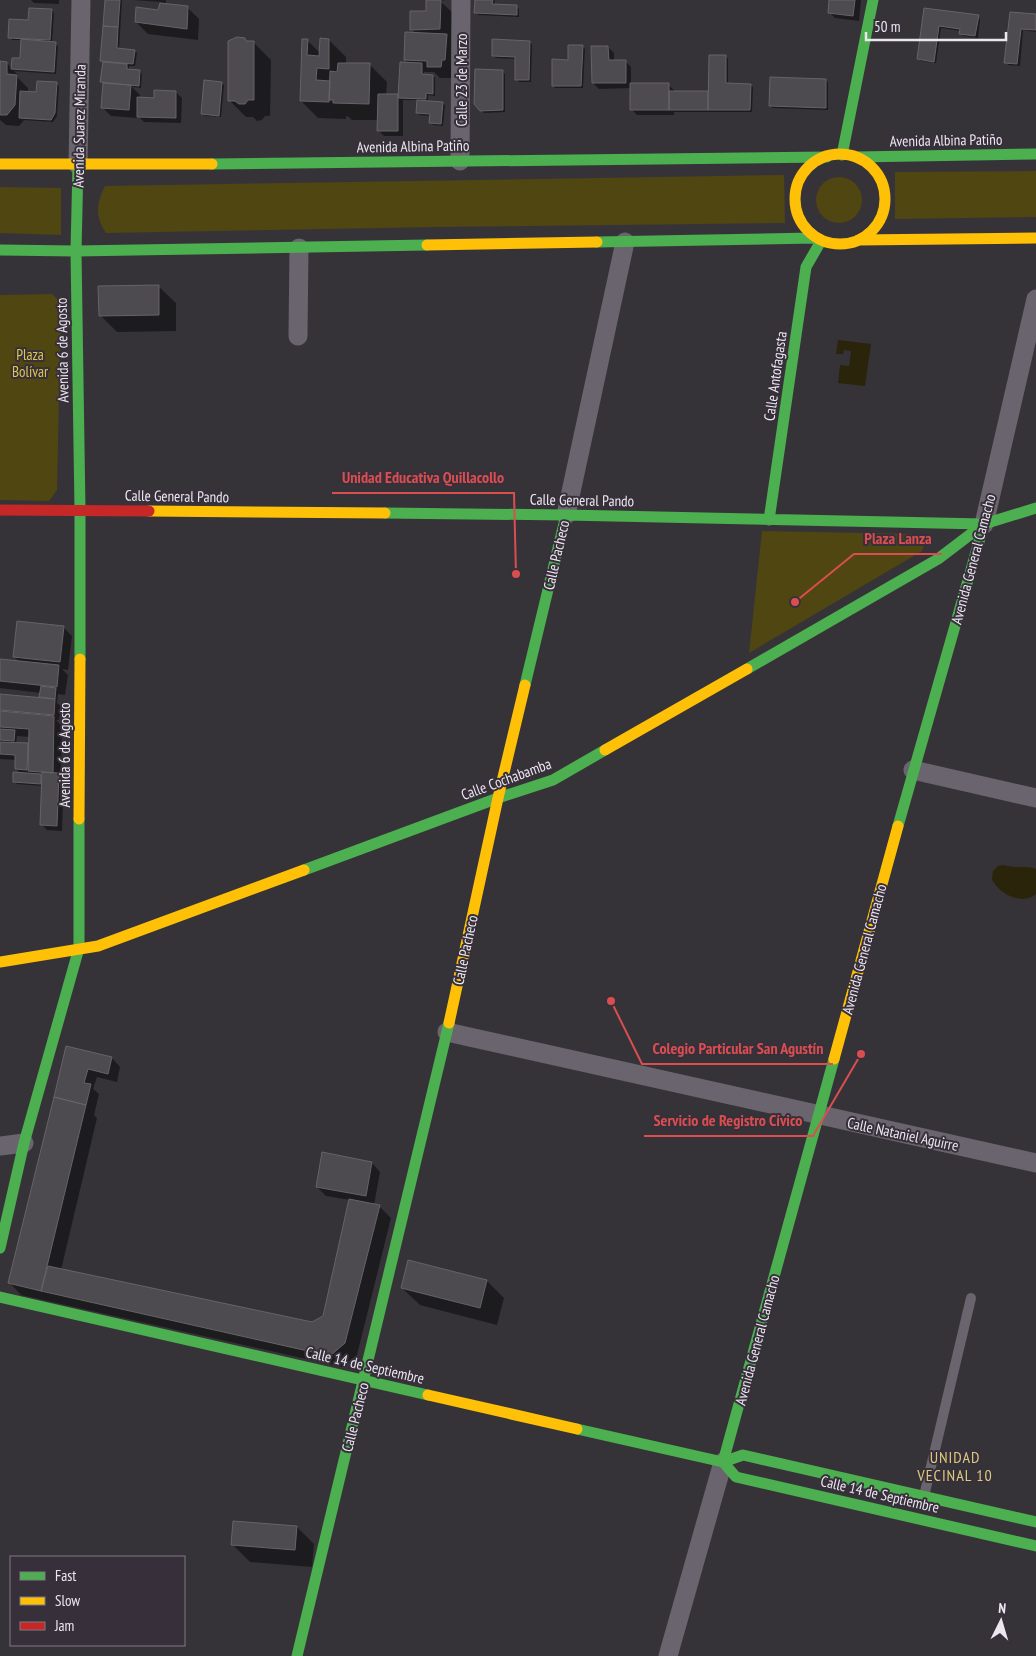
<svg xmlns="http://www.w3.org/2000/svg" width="1036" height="1656" viewBox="0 0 1036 1656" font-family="'PT Sans Narrow',sans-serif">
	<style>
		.green { fill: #4f4612 }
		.water { fill: #29240a }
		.shadow { fill: #0007; fill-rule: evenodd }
		.building { fill: #4e4b50; stroke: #666368 }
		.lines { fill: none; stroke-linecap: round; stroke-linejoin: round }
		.lane { stroke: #6a646e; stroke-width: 10 }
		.street { stroke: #6a646e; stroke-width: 19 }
		.fast { stroke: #4caf50; stroke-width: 11 }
		.slow { stroke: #ffc107; stroke-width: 11 }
		.jam { stroke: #c62828; stroke-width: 11 }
		.labels { text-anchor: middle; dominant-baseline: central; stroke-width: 4; stroke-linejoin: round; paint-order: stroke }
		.street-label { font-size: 15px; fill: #ebe7ef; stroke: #37303b }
		.park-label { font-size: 15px; fill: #ddc649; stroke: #37303b }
		.neighbourhood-label { font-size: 16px; letter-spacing: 1px; fill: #dacb7d; stroke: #37303b }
		.leader { fill: none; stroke: #da4e50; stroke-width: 2 }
		.callout-dot { fill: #da4e50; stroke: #37303b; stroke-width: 2 }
		.callout-label { font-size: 16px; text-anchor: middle; font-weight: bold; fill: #da4e50; stroke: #37303b; stroke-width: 4; stroke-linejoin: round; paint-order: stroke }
	</style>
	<rect width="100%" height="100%" fill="#363338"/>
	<!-- green -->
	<path class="green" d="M 1036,171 L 1036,217 L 895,219 L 895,172 Z
		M 784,175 L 785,223 L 436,227 L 106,233 C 95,216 96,204 105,186 Z
		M816 200a23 23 0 1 1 46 0a23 23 0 1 1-46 0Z
		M 0,187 L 61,188 L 61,235 L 0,233 Z
		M 52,294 L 61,303 L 57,490 L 49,501 L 0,500 L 0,295 Z
		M 762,531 L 915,534 L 926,540 L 922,551 L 749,653 Z"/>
	<!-- water -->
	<path class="water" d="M 838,340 L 871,344 L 865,386 L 838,383 L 840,365 L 849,366 L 851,351 L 844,350 L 843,354 L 836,354 Z
		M 1004,865 C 1015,869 1026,865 1036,869 L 1036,894 C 1023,906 998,894 992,879 L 993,871 L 998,866 Z"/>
	<!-- shadow -->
	<path class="shadow" d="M 31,0 L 59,0 L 59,4 L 34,3 Z
		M 106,0 L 122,0 L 119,50 L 134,51 L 137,53 L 135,66 L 129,66 L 129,70 L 140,71 L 142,74 L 141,88 L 132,87 L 140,95 L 139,99 L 155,99 L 176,92 L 182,98 L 181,123 L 144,122 L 138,116 L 137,118 L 111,116 L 102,107 L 104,85 L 102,82 L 104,63 L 101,61 Z
		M 133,0 L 166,0 L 166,5 L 187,7 L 199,19 L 198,40 L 148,34 L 136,22 L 159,11 L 161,2 Z
		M 433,0 L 446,0 L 440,1 L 453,13 L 451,40 L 458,47 L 453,78 L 440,78 L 434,72 L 424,72 L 424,76 L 433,76 L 435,78 L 435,96 L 428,95 L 428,102 L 442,103 L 445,105 L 443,126 L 433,125 L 431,123 L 431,116 L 420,115 L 418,113 L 418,100 L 403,100 L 403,136 L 384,136 L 378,130 L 379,120 L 352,120 L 349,117 L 346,116 L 346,119 L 318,118 L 301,101 L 307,40 L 321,54 L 329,40 L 346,57 L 346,64 L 369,64 L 387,82 L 386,95 L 398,96 L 400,98 L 409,64 L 405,60 L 416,34 L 412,29 L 428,12 Z
		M 476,0 L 495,0 L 494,6 L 517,7 L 519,9 L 519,17 L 478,15 L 475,12 Z
		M 831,0 L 861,0 L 859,21 L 835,18 L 829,12 Z
		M 925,9 L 978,16 L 980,19 L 978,38 L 963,36 L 960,34 L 961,31 L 941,28 L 936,63 L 921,61 L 918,59 Z
		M 52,10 L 54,13 L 52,42 L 58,46 L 56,74 L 14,71 L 18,75 L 18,78 L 28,88 L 28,93 L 37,94 L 56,84 L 59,86 L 57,116 L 53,122 L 24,120 L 19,126 L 6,125 L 0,120 L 0,63 L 7,63 L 12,69 L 21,60 L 23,40 L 12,40 L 10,37 L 30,21 Z
		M 1011,13 L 1036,16 L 1036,32 L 1023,30 L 1020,66 L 1008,65 L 1006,62 Z
		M 529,42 L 532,44 L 531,82 L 519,82 L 516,79 L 517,59 L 496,58 L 493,56 Z
		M 247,43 L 254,43 L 271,60 L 270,116 L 265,116 L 262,120 L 257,121 L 253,117 L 246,117 L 229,100 Z
		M 582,46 L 585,49 L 583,88 L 555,88 L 553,85 L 569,61 Z
		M 608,47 L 614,53 L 614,62 L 625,61 L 631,67 L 631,85 L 668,85 L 674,90 L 674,92 L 709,92 L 726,56 L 728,59 L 728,84 L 750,85 L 753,87 L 752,112 L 674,112 L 674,115 L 637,115 L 631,109 L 632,88 L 599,89 L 593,83 Z
		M 502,71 L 505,74 L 505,112 L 484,113 L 481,110 Z
		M 826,80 L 828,83 L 828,110 L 773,108 L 770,106 Z
		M 221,83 L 224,85 L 221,117 L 205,116 L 202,114 Z
		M 158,286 L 176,303 L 176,331 L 117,332 L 100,315 Z
		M 63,627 L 72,636 L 68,670 L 62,669 L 68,675 L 65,695 L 58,694 L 57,703 L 61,706 L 59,720 L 56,720 L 62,726 L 61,777 L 64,780 L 62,831 L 47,830 L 41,824 L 43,786 L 17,784 L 14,782 L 21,774 L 16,769 L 16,760 L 0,759 L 0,695 L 44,700 L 41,697 L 41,693 L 0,688 L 0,660 L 20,662 L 14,657 ZM 17,736 L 30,737 L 29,746 L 27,744 L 16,744 Z
		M 67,1047 L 112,1058 L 120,1067 L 117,1082 L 97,1077 L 93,1089 L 99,1094 L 94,1115 L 97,1118 L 61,1270 L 312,1323 L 324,1316 L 350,1200 L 326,1196 L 317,1187 L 372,1163 L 380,1172 L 374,1205 L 379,1206 L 391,1218 L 357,1355 L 342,1367 L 21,1295 L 10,1283 Z
		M 487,1281 L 504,1298 L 497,1325 L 420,1305 L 402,1288 Z
		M 297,1527 L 314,1544 L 312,1567 L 250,1562 L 233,1545 Z"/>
	<!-- building -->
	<path class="building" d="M 105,0 L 120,0 L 118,27 L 103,26 Z
		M 426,0 L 441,0 L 440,29 L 410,30 L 410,11 L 426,11 Z
		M 475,0 L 493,0 L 492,4 L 517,5 L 517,15 L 474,13 Z
		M 829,0 L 855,0 L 853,16 L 828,13 Z
		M 160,3 L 188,6 L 187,29 L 135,22 L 136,7 L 158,10 Z
		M 29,8 L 52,9 L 50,40 L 8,38 L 9,19 L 28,20 Z
		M 924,8 L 979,15 L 975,36 L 959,34 L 960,29 L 939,26 L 934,62 L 917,59 Z
		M 1010,12 L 1036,14 L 1036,30 L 1021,29 L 1017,64 L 1004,63 Z
		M 103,26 L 118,27 L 117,48 L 135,50 L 133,64 L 100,61 Z
		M 405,32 L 447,34 L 445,60 L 442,60 L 441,67 L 427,67 L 427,61 L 404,60 Z
		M 237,37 L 245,38 L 246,41 L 254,41 L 254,100 L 248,100 L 245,104 L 239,104 L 235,101 L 228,101 L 228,41 Z
		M 320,38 L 329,39 L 329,69 L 317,68 L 316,80 L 330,81 L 329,102 L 300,101 L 302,39 L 308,39 L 307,55 L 319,56 Z
		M 21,39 L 56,42 L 54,72 L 11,69 L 12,58 L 20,58 Z
		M 492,39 L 530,41 L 529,80 L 515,80 L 515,57 L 492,56 Z
		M 568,45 L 583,45 L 581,86 L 552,86 L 552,59 L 568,60 Z
		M 591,46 L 608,46 L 609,60 L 626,60 L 626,83 L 592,83 Z
		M 709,55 L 726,55 L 726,83 L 751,84 L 750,110 L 708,110 Z
		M 0,61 L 7,62 L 7,74 L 17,75 L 15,105 L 7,115 L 0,115 Z
		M 103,62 L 127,64 L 127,69 L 140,70 L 139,86 L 100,82 Z
		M 400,62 L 422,63 L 422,74 L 433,75 L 433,94 L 426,93 L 426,99 L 398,98 Z
		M 338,63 L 370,63 L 369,104 L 333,103 L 333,100 L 329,100 L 330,71 L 337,72 Z
		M 475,69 L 503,70 L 503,110 L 480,111 L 474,104 Z
		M 770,77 L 826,79 L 826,108 L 769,106 Z
		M 204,80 L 222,82 L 219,116 L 201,114 Z
		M 37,81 L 57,82 L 55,113 L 51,120 L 19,118 L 20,91 L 36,92 Z
		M 103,83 L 131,85 L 129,110 L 101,108 Z
		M 630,83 L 669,83 L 669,110 L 630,110 Z
		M 154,90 L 176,91 L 176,118 L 137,117 L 137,97 L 154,98 Z
		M 669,91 L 708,91 L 708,110 L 669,110 Z
		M 378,94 L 398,94 L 398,131 L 377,131 Z
		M 417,100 L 443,102 L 441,124 L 429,123 L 430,114 L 416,113 Z
		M 159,285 L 159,315 L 99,316 L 98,286 Z
		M 17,621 L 64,626 L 60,662 L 13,657 Z
		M 0,659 L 59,665 L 57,687 L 0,681 Z
		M 41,686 L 56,688 L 55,699 L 39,697 Z
		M 0,694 L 55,699 L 54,715 L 0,710 Z
		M 0,711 L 54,716 L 53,773 L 28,771 L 29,729 L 0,727 Z
		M 0,729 L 15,730 L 14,741 L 0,740 Z
		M 0,742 L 28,743 L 27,770 L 15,769 L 15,755 L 0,754 Z
		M 13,772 L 41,774 L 41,784 L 13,782 Z
		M 42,772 L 59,773 L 57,826 L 40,825 Z
		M 66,1046 L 112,1057 L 108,1074 L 88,1069 L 84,1083 L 91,1084 L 86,1105 L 54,1097 Z
		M 54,1097 L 86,1105 L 41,1291 L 8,1283 Z
		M 322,1152 L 372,1162 L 366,1196 L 316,1187 Z
		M 349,1199 L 380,1205 L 345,1343 L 330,1356 L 41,1291 L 48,1266 L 312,1322 L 323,1316 Z
		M 408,1260 L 487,1280 L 480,1308 L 401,1288 Z
		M 233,1521 L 297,1526 L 295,1550 L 231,1545 Z"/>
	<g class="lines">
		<!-- lane -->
		<path class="lane" d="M 924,1496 L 971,1298"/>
		<!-- street -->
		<path class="street" d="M 460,161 L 461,0
			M 78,165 L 81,0
			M 298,336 L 299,248
			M 566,515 L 625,242
			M 984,524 L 1036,299
			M 913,770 L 1036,798
			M 447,1032 L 1036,1163
			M 0,1146 L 24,1143
			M 668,1656 L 723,1462"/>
		<!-- fast -->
		<path class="fast" d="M 842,155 L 873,0
			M 856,157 L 1036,154
			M 212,164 L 827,157
			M 78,165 L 76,251 L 80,510 L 80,659
			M 597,242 L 814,238
			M 0,250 L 76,251 L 427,245
			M 385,513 L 566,515 L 984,524
			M 769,520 L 806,267 L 821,241
			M 747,669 L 938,559 L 984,524 L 1036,508
			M 525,685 L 566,515
			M 898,826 L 984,524
			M 304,870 L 498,798 L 553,780 L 605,750
			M 0,1248 L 24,1143 L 79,948 L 79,819
			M 0,1297 L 428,1395
			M 577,1429 L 723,1462 L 743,1455 L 1036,1522
			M 723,1462 L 834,1059
			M 723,1462 L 736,1477 L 1036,1546
			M 297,1656 L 449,1023"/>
		<!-- slow -->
		<path class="slow" d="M795 199a45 45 0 1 1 90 0a45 45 0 1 1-90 0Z
			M 0,164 L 212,164
			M 858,240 L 1036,238
			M 427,245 L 597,242
			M 149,511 L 385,513
			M 605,750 L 747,669
			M 79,819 L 80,659
			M 0,962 L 98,946 L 304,870
			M 449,1023 L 498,798 L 525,685
			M 834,1059 L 898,826
			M 428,1395 L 577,1429"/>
		<!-- jam -->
		<path class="jam" d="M 0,510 L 149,511"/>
	</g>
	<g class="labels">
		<!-- street labels -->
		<g class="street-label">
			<text transform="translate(461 80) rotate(-90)">Calle 23 de Marzo</text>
			<text transform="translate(79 126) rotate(-89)">Avenida Suarez Miranda</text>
			<text transform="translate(946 140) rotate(-1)">Avenida Albina Patiño</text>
			<text transform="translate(413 146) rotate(-1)">Avenida Albina Patiño</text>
			<text transform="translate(62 350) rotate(-91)">Avenida 6 de Agosto</text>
			<text transform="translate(775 376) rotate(-82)">Calle Antofagasta</text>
			<text transform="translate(177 496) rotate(1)">Calle General Pando</text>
			<text transform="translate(582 500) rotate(1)">Calle General Pando</text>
			<text transform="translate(556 555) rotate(-77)">Calle Pacheco</text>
			<text transform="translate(973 559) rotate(-75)">Avenida General Camacho</text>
			<text transform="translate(64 755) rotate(-90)">Avenida 6 de Agosto</text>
			<text transform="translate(506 779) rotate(-20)">Calle Cochabamba</text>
			<text transform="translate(864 949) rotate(-75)">Avenida General Camacho</text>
			<text transform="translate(465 950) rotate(-78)">Calle Pacheco</text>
			<text transform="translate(903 1134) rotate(12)">Calle Nataniel Aguirre</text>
			<text transform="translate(757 1340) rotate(-75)">Avenida General Camacho</text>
			<text transform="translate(365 1365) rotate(13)">Calle 14 de Septiembre</text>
			<text transform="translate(355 1417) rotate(-76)">Calle Pacheco</text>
			<text transform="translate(880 1494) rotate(13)">Calle 14 de Septiembre</text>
		</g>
		<!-- park labels -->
		<g class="park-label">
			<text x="30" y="354">Plaza<tspan x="30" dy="17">Bolívar</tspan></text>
		</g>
		<!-- neighbourhood labels -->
		<g class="neighbourhood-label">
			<text x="955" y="1457">UNIDAD<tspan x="955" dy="18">VECINAL 10</tspan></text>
		</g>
	</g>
	<!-- callouts -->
	<path class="leader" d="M516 574L514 493H332M795 602L854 554H942M611 1001L642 1064H833M861 1054L813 1136H644"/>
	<g class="callout-dot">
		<circle cx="516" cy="574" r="5"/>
		<circle cx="795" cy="602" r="5"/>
		<circle cx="611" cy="1001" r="5"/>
		<circle cx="861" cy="1054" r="5"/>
	</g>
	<g class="callout-label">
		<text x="423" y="483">Unidad Educativa Quillacollo</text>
		<text x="898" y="544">Plaza Lanza</text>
		<text x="738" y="1054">Colegio Particular San Agustín</text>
		<text x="728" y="1126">Servicio de Registro Cívico</text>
	</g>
	<!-- legend -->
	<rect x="10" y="1556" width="175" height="90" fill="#37303b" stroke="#7f7983"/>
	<rect x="20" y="1572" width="25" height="8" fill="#4caf50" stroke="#7f7983"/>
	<text x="55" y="1581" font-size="15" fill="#ebe7ef">Fast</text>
	<rect x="20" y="1597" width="25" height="8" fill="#ffc107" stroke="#7f7983"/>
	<text x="55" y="1606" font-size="15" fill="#ebe7ef">Slow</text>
	<rect x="20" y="1622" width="25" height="8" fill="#c62828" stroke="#7f7983"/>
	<text x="55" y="1631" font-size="15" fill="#ebe7ef">Jam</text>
	<!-- north arrow -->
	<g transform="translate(1001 1621) rotate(5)" stroke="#37303b" stroke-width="4" paint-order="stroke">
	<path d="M0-4L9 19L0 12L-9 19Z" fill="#ebe7ef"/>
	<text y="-8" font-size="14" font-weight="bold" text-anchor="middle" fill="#ebe7ef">N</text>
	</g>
	<!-- scale -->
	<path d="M866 32v8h140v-8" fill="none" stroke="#ebe7ef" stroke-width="2.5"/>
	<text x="874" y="32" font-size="15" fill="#ebe7ef" stroke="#37303b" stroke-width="4" paint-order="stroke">50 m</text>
</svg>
